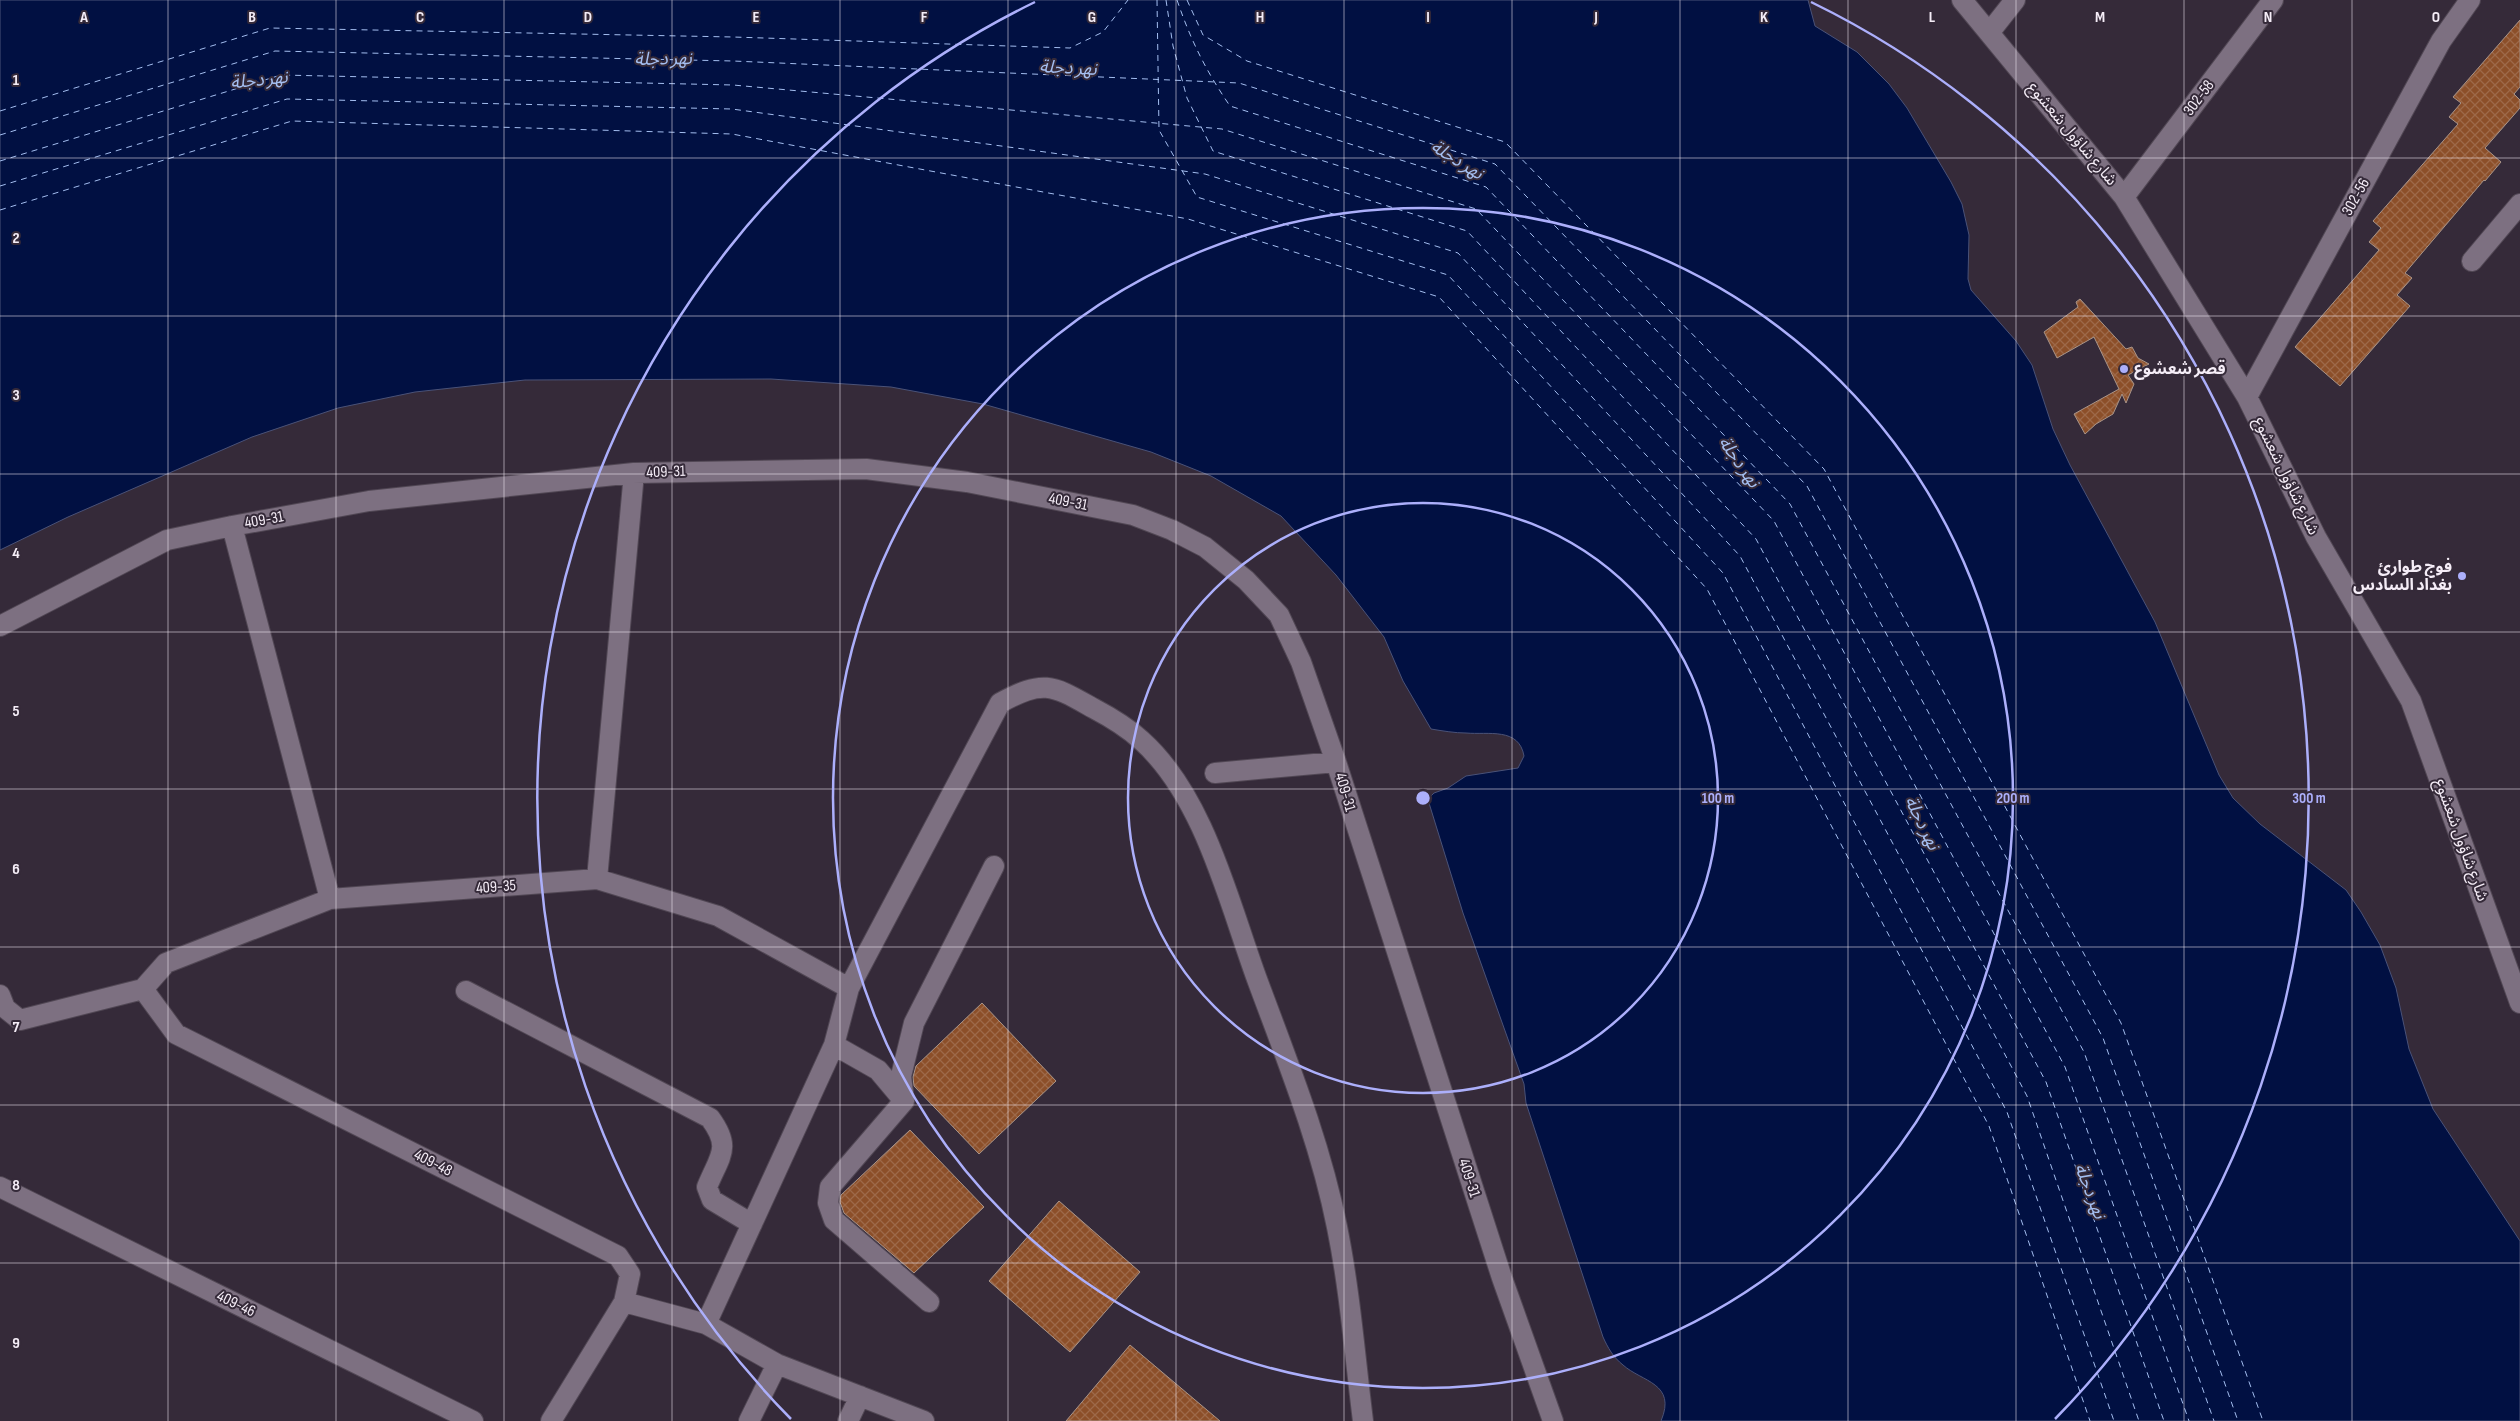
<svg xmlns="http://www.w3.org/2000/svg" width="2520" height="1421" viewBox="0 0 2520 1421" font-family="'Sofia Sans Condensed','Noto Sans Arabic',sans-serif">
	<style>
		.water { fill: #011042; stroke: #4a5278 }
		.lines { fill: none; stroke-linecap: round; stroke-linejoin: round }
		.ferry { stroke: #a4bef0; stroke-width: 1; stroke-dasharray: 6 5; stroke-linecap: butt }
		.building { fill: url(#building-cross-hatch); stroke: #a99488 }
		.minor-casing { stroke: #514754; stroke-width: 22 }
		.minor { stroke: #7d7081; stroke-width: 20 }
		.grid { fill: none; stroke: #f5edf7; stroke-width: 1; stroke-opacity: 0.55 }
		.ring { fill: none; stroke: #acaffb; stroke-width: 2.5 }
		.poi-dot { fill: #acaffb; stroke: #352a39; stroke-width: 2 }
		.labels { text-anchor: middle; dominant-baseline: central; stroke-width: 4; stroke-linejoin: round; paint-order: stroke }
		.street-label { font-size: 16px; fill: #f5edf7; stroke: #352a39 }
		.poi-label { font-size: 16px; font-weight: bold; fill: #f5edf7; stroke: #352a39; text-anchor: start }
		.water-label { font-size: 18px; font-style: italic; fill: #a4bef0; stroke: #352a39 }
		.grid-label { font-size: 16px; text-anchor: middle; font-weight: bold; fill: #f5edf7; stroke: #352a39; stroke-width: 4; stroke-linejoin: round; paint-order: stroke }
		.centre { fill: #acaffb; stroke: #352a39; stroke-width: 2.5 }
		.ring-label { font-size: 15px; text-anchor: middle; font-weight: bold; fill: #acaffb; stroke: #352a39; stroke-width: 4; stroke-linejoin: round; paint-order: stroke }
	</style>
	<defs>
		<pattern id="building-cross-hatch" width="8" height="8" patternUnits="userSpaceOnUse" patternTransform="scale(1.25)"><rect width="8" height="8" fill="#8c4f29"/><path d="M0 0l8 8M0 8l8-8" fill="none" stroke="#9d6949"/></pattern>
	</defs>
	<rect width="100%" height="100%" fill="#352a39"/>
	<!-- water -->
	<path class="water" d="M 0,0 L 1808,0 L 1815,26 L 1857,52 L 1889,84 L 1907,108 L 1951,182 L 1962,204 L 1969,235 L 1968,279 L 1971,290 L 2016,341 L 2032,365 L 2053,429 L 2070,465 L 2155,622 L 2219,775 L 2233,798 L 2260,824 L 2346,890 L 2361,912 L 2380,945 L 2396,988 L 2409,1049 L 2433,1109 L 2520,1241 L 2520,1421 L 1661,1421 C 1677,1383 1642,1382 1623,1365 C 1613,1357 1608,1348 1603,1337 L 1526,1103 L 1524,1084 L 1463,913 L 1429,803 L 1430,797 L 1434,793 L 1448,788 L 1466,776 L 1518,768 L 1524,756 C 1519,727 1488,735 1466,733 C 1455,733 1443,731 1431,729 L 1403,681 L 1384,637 L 1336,575 L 1281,516 L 1211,476 L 1151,452 L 983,404 L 891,387 L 771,379 L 525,380 L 415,392 L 338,408 L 252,437 L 68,517 L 0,550 Z"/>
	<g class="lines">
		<!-- ferry -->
		<path class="ferry" d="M 1157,0 L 1159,130 L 1197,197 L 1448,275 L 1723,573 L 2007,1112 L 2114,1421
			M 1166,0 L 1173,46 L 1187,98 L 1213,151 L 1467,231 L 1756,539 L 2046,1082 L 2164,1421
			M 1177,0 C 1191,41 1206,71 1230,106 L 1486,187 L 1790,504 L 2084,1052 L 2214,1421
			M 1187,0 L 1203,35 L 1247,61 L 1505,142 L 1824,469 L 2121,1023 L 2263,1421
			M 0,111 L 270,28 L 733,37 L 1070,48 L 1103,32 L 1128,0
			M 0,135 L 275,51 L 733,61 L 1239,83 L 1495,164 L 1807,486 L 2103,1038 L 2238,1421
			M 0,161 L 281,75 L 733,85 L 1222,129 L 1476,209 L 1774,521 L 2065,1067 L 2189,1421
			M 0,186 L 287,99 L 732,109 L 1205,174 L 1458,253 L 1740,556 L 2027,1096 L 2139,1421
			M 0,210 L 292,121 L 732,134 L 1188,219 L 1439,297 L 1707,589 L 1989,1126 L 2090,1421"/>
	</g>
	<!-- building -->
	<path class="building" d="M 2520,20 L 2520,87 L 2514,94 L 2520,100 L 2520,108 L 2485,148 L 2501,162 L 2485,181 L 2484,180 L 2405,273 L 2412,278 L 2397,295 L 2410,306 L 2340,386 L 2295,347 L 2379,250 L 2369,242 L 2381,228 L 2373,221 L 2458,124 L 2449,117 L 2461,103 L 2453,97 Z
		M 2080,299 L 2126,349 L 2132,347 L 2138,358 L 2149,364 L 2128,375 L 2134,384 L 2126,403 L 2122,394 L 2113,414 L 2096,424 L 2085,434 L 2074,414 L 2119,389 L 2094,337 L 2057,358 L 2044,332 L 2078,307 L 2076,302 Z
		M 982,1003 L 1056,1081 L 979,1154 L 914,1086 L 913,1077 L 916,1066 Z
		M 910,1130 L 984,1207 L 914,1273 L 844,1213 L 840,1202 L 841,1195 Z
		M 1059,1201 L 1140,1272 L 1070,1352 L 989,1281 Z
		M 1130,1345 L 1220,1421 L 1066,1421 Z"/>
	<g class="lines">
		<defs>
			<path id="minor" d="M 1962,0 L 2124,197 L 2247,397 L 2316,537 L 2411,701 L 2520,1003
				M 1989,33 L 2015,0
				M 2124,197 L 2273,0
				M 2472,261 L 2520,204
				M 2247,397 L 2441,41 L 2470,0
				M 232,526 L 330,899
				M 0,626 L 167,540 L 232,526 L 369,501 L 634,473 L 866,469 L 967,482 L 1133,515 L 1172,530 L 1205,547 L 1246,580 L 1279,615 L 1301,662 L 1336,762 L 1502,1278 L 1553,1421
				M 1215,773 L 1336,762
				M 597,879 L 634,473
				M 143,989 L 176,1034 L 618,1256 L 630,1274 L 624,1302 L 706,1324 L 777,1364 L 924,1421
				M 143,989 L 166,963 L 330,899 L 597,879 L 718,916 L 849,988
				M 466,991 L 710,1118 C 732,1148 720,1155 707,1187 L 712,1200 L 752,1224
				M 0,995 L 5,1008 L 20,1020 L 143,989
				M 834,1045 L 878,1070 L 904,1101
				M 0,1187 L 473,1421
				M 929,1302 L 834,1220 L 828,1203 L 830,1187 L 904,1101 L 901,1076 L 914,1023 L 994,866
				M 706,1324 L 834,1045 L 849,988 L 1000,703 C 1044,679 1052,685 1093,708 C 1110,717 1127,727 1141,740 C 1205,797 1229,904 1258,982 C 1288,1063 1320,1142 1337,1227 C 1350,1291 1355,1357 1363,1421
				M 551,1421 L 624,1302
				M 749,1421 L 777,1364
				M 848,1421 L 860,1396"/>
		</defs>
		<!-- minor casing -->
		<use href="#minor" class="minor-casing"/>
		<!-- minor -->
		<use href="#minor" class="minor"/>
	</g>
	<!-- grid -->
	<path class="grid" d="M 168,0 L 168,1421M 336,0 L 336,1421M 504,0 L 504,1421M 672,0 L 672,1421M 840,0 L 840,1421M 1008,0 L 1008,1421M 1176,0 L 1176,1421M 1344,0 L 1344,1421M 1512,0 L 1512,1421M 1680,0 L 1680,1421M 1848,0 L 1848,1421M 2016,0 L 2016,1421M 2184,0 L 2184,1421M 2352,0 L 2352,1421M 0,158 L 2520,158M 0,316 L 2520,316M 0,474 L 2520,474M 0,632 L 2520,632M 0,789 L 2520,789M 0,947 L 2520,947M 0,1105 L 2520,1105M 0,1263 L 2520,1263"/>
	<!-- distance rings -->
	<g class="ring">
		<circle cx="1423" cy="798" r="295"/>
		<circle cx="1423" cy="798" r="590"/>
		<path d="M791 1419A886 886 0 0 1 1035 2M1811 2A886 886 0 0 1 2055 1419"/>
	</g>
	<!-- markers -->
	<g class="poi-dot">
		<circle cx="2124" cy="369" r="5"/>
		<circle cx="2462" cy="576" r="5"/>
	</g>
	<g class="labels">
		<!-- street labels -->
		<g class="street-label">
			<text transform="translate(2199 98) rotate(-53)">302-58</text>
			<text transform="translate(2072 134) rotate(50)">شارع شاؤول شعشوع</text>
			<text transform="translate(2356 197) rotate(-61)">302-56</text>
			<text transform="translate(666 472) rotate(-2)">409-31</text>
			<text transform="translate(2286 476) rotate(64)">شارع شاؤول شعشوع</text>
			<text transform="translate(1068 502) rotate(11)">409-31</text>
			<text transform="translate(264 520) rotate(-10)">409-31</text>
			<text transform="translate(1345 792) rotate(74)">409-31</text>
			<text transform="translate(2461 840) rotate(70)">شارع شاؤول شعشوع</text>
			<text transform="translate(496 887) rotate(-4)">409-35</text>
			<text transform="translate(433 1163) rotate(27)">409-48</text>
			<text transform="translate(1469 1178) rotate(72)">409-31</text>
			<text transform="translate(236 1304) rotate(26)">409-46</text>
		</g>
		<!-- poi labels -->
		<g class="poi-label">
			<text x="2134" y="369">قصر شعشوع</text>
			<text x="2452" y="567" text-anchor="end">فوج طوارئ<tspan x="2452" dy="18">بغداد السادس</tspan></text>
		</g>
		<!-- water labels -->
		<g class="water-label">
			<text transform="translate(663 59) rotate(-1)">نهر دجلة</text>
			<text transform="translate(1068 68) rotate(3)">نهر دجلة</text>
			<text transform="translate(259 80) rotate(-6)">نهر دجلة</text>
			<text transform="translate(1457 160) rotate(32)">نهر دجلة</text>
			<text transform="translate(1739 462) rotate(55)">نهر دجلة</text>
			<text transform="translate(1922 823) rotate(64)">نهر دجلة</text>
			<text transform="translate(2090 1191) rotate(69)">نهر دجلة</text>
		</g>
	</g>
	<g class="grid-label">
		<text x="84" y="22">A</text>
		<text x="252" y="22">B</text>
		<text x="420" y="22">C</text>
		<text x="588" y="22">D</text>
		<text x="756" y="22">E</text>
		<text x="924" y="22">F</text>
		<text x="1092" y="22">G</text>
		<text x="1260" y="22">H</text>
		<text x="1428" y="22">I</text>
		<text x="1596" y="22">J</text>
		<text x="1764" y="22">K</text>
		<text x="1932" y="22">L</text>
		<text x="2100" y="22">M</text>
		<text x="2268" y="22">N</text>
		<text x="2436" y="22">O</text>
		<text x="16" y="85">1</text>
		<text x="16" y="243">2</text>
		<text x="16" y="400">3</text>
		<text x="16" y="558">4</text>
		<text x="16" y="716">5</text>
		<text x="16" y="874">6</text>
		<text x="16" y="1032">7</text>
		<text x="16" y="1190">8</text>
		<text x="16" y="1348">9</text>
	</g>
	<circle cx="1423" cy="798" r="8" class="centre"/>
	<g class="ring-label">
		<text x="1718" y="803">100 m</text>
		<text x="2013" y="803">200 m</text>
		<text x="2309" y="803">300 m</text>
	</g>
</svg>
